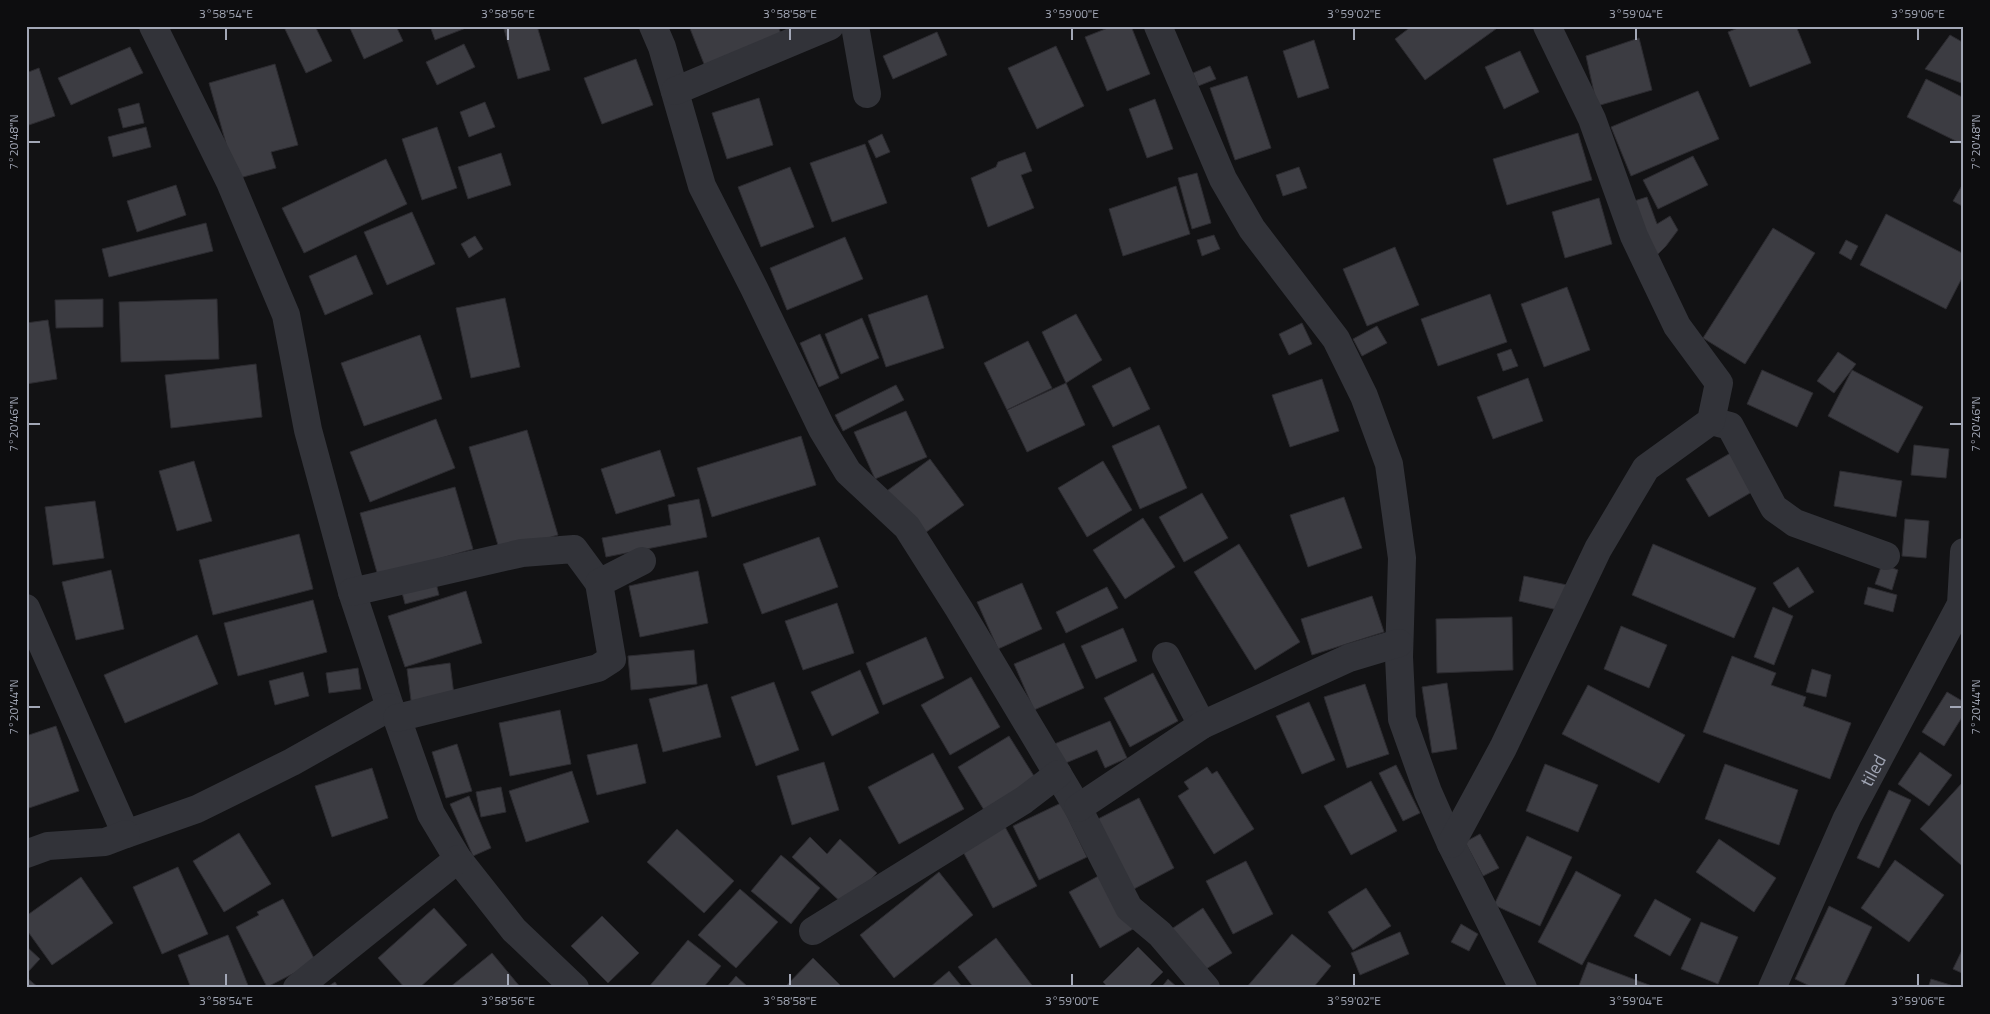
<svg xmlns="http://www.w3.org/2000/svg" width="1990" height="1014" viewBox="0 0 1990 1014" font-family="'Titillium Web',sans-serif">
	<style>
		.building { fill: #3c3c42; stroke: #2c2b30 }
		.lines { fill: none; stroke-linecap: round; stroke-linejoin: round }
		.minor { stroke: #323339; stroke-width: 28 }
		.ticks { fill: none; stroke: #a2a7b6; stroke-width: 2 }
		.labels { text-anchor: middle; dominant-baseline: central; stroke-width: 5; stroke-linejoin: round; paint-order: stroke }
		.street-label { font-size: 18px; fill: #a2a7b6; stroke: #0d0d0f }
		.neatline { fill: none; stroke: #a2a7b6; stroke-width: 2 }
		.ticks-label { font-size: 12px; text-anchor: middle; fill: #a2a7b6 }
	</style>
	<rect width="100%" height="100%" fill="#121214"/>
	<!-- building -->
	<path class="building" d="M 315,26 L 332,61 L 306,73 L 284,27 Z
		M 349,26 L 396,26 L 403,41 L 364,59 Z
		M 430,26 L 471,26 L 435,40 Z
		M 513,26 L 537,26 L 550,70 L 518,79 L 504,29 Z
		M 689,26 L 778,26 L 783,39 L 706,69 Z
		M 1113,26 L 1131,26 L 1150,74 L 1107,91 L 1085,37 Z
		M 1412,26 L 1500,26 L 1425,80 L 1395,39 Z
		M 1743,26 L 1796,26 L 1811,63 L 1750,87 L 1728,32 Z
		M 937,32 L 947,55 L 893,79 L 883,56 Z
		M 1950,35 L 1964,43 L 1964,84 L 1925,69 Z
		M 1639,38 L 1652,90 L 1597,106 L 1586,56 Z
		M 1314,40 L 1329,88 L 1298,98 L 1283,51 Z
		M 464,44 L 475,67 L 437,85 L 426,62 Z
		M 1056,46 L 1084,106 L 1037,129 L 1008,68 Z
		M 130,47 L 143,73 L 71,105 L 58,78 Z
		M 1520,51 L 1539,92 L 1504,109 L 1485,67 Z
		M 636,59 L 653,105 L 602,124 L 584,78 Z
		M 275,64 L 298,145 L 271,152 L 276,168 L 236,179 L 209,83 Z
		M 1210,66 L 1216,79 L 1198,86 L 1193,73 Z
		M 39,68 L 55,116 L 26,126 L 26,73 Z
		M 1247,76 L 1271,148 L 1235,160 L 1210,88 Z
		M 1926,79 L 1964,98 L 1964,145 L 1907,117 Z
		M 1698,91 L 1719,139 L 1631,176 L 1611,127 Z
		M 759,98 L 773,145 L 727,159 L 712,113 Z
		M 1155,99 L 1173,149 L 1147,158 L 1129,109 Z
		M 485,102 L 495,127 L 469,137 L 460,112 Z
		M 139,103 L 144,123 L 123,128 L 118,109 Z
		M 146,127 L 151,147 L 113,157 L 108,137 Z
		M 437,127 L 457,188 L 422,200 L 402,139 Z
		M 1578,133 L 1592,180 L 1507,205 L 1493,159 Z
		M 882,134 L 890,152 L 876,158 L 868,141 Z
		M 865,144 L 887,203 L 832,222 L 810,163 Z
		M 1025,152 L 1032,171 L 1021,175 L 1034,208 L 988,227 L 971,178 L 996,167 L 998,162 Z
		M 501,153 L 511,185 L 468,199 L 458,167 Z
		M 1693,156 L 1708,185 L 1658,209 L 1643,180 Z
		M 386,159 L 407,204 L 304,253 L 282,208 Z
		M 790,167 L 814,227 L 761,247 L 738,187 Z
		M 1299,167 L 1307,188 L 1283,196 L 1276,175 Z
		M 1197,173 L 1211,223 L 1192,229 L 1178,178 Z
		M 1964,182 L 1964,207 L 1953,201 Z
		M 176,185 L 186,215 L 137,232 L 127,201 Z
		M 1176,186 L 1190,234 L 1123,256 L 1109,209 Z
		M 1647,197 L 1657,224 L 1670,216 L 1678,230 L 1666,246 L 1652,260 L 1631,202 Z
		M 1599,198 L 1612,244 L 1565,258 L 1552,212 Z
		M 412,212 L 435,264 L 387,285 L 364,232 Z
		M 1886,214 L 1964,254 L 1964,274 L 1946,309 L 1860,265 Z
		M 206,223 L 213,251 L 109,277 L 102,249 Z
		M 1773,228 L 1815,253 L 1745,364 L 1703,338 Z
		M 1214,235 L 1220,249 L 1202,256 L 1197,240 Z
		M 475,236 L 483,249 L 469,258 L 461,244 Z
		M 845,237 L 863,279 L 787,310 L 770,268 Z
		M 1846,240 L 1858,246 L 1851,260 L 1839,253 Z
		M 1395,247 L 1419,305 L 1367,326 L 1343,269 Z
		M 356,255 L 373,294 L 325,315 L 309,276 Z
		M 1567,287 L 1590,350 L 1544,367 L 1521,304 Z
		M 1490,294 L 1507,342 L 1438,366 L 1421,319 Z
		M 927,295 L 944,348 L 886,367 L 868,315 Z
		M 505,298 L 520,367 L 471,378 L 456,308 Z
		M 103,299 L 103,327 L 56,328 L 55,300 Z
		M 217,299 L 219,359 L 121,362 L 119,302 Z
		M 1076,314 L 1102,360 L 1066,383 L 1042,332 Z
		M 862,318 L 879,358 L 841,374 L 825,334 Z
		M 48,320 L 57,379 L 26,384 L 26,323 Z
		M 1302,323 L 1312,344 L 1289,355 L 1279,334 Z
		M 1377,326 L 1387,343 L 1362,356 L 1353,339 Z
		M 820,334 L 839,378 L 819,387 L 800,343 Z
		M 420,335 L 442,399 L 364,426 L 341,363 Z
		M 1028,341 L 1052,388 L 1007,410 L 984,363 Z
		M 1511,349 L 1518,366 L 1503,371 L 1497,354 Z
		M 1838,352 L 1856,364 L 1834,393 L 1817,381 Z
		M 256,364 L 262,417 L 171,428 L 165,375 Z
		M 1130,367 L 1150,409 L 1113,427 L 1092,386 Z
		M 1762,370 L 1813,393 L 1797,427 L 1747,404 Z
		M 1852,370 L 1923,407 L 1898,453 L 1828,416 Z
		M 1528,378 L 1543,421 L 1493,439 L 1477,397 Z
		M 1322,379 L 1339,431 L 1290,447 L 1272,395 Z
		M 1066,383 L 1085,425 L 1027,452 L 1007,410 Z
		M 896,385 L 904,400 L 843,431 L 835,415 Z
		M 906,411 L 927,457 L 875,479 L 854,432 Z
		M 436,419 L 455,468 L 370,502 L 350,452 Z
		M 1159,425 L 1187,488 L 1140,509 L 1112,446 Z
		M 527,430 L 558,535 L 500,552 L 469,447 Z
		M 801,436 L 816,485 L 712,517 L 697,468 Z
		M 1914,445 L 1949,449 L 1946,478 L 1911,475 Z
		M 660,450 L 675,496 L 616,514 L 601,469 Z
		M 1734,451 L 1757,489 L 1709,517 L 1686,479 Z
		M 930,459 L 964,505 L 918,538 L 884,493 Z
		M 194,461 L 212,521 L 177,531 L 159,471 Z
		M 1103,461 L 1132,510 L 1087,537 L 1058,488 Z
		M 1840,471 L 1902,481 L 1896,517 L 1834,506 Z
		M 455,487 L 473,549 L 378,576 L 360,513 Z
		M 1202,493 L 1228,538 L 1184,562 L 1159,517 Z
		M 1344,497 L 1362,548 L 1308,567 L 1290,515 Z
		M 699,499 L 707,537 L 606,557 L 602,538 L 671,525 L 668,505 Z
		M 95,501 L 104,558 L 53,565 L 45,507 Z
		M 1143,518 L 1175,567 L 1125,599 L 1093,550 Z
		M 1905,519 L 1929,521 L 1926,558 L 1902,556 Z
		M 299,534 L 313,589 L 213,615 L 199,560 Z
		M 819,537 L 838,587 L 762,614 L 743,564 Z
		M 1239,544 L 1300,642 L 1255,670 L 1194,572 Z
		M 1653,544 L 1756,588 L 1734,638 L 1632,595 Z
		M 1882,564 L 1898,570 L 1892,590 L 1875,584 Z
		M 1798,567 L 1814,592 L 1789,608 L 1773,583 Z
		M 111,570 L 124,629 L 76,640 L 62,582 Z
		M 698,571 L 708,623 L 640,637 L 629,586 Z
		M 434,575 L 439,595 L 405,604 L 400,585 Z
		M 1524,576 L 1572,586 L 1566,612 L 1519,601 Z
		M 1022,583 L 1042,629 L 998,649 L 977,602 Z
		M 1107,587 L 1118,608 L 1066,633 L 1056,612 Z
		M 1868,587 L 1897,595 L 1893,612 L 1864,604 Z
		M 466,591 L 482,643 L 405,667 L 388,616 Z
		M 1372,596 L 1384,632 L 1312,655 L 1301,619 Z
		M 313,600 L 327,652 L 238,676 L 224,623 Z
		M 837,603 L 854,653 L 803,670 L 785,621 Z
		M 1773,607 L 1793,616 L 1774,665 L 1754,657 Z
		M 1512,617 L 1513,670 L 1437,673 L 1436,619 Z
		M 1621,626 L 1667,645 L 1649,688 L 1604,669 Z
		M 1123,628 L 1137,661 L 1096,679 L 1081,646 Z
		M 197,635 L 218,684 L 125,723 L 104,675 Z
		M 926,637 L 944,678 L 883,705 L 866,663 Z
		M 1064,643 L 1084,688 L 1034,710 L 1014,664 Z
		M 694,650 L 697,684 L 631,690 L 628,656 Z
		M 1732,656 L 1776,673 L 1771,685 L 1806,697 L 1803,706 L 1851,723 L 1830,779 L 1703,732 Z
		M 450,663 L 455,703 L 412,708 L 407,669 Z
		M 358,668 L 361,689 L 329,693 L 326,673 Z
		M 1812,669 L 1831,675 L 1826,697 L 1806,692 Z
		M 860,670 L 879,713 L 832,736 L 811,692 Z
		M 303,672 L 309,696 L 275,705 L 269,681 Z
		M 1153,673 L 1178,721 L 1130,747 L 1104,698 Z
		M 971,677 L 1000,727 L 950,755 L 921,705 Z
		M 774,682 L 799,750 L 756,766 L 731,697 Z
		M 1447,683 L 1457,749 L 1432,753 L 1422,687 Z
		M 707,684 L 721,737 L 663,752 L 649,699 Z
		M 1365,684 L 1389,754 L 1347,768 L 1324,697 Z
		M 1588,685 L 1685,735 L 1659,783 L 1562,734 Z
		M 1947,692 L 1964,702 L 1964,714 L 1944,746 L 1922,732 Z
		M 1309,702 L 1335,760 L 1302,774 L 1276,716 Z
		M 560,710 L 571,764 L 510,776 L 499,723 Z
		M 1110,721 L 1127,758 L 1105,768 L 1097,750 L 1061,765 L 1052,745 Z
		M 56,726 L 79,791 L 29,808 L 26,800 L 26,736 Z
		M 1009,736 L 1039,784 L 987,815 L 958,767 Z
		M 457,744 L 472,791 L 446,798 L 432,752 Z
		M 637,744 L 646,783 L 597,795 L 587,755 Z
		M 1920,752 L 1952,775 L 1929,806 L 1898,784 Z
		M 933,753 L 964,809 L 899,844 L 868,787 Z
		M 824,762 L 839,810 L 792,825 L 777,776 Z
		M 1545,764 L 1598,785 L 1578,832 L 1526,811 Z
		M 1725,764 L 1798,790 L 1779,845 L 1705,819 Z
		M 1396,765 L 1420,813 L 1403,821 L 1379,773 Z
		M 1207,767 L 1212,774 L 1217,771 L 1254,829 L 1214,854 L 1178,796 L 1189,789 L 1184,782 Z
		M 372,768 L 388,818 L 332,837 L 315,786 Z
		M 572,771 L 589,822 L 526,842 L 509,791 Z
		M 1371,781 L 1397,831 L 1351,855 L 1324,806 Z
		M 1962,783 L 1964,785 L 1964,862 L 1961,865 L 1920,829 Z
		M 501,787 L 506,812 L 481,817 L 476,792 Z
		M 1889,790 L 1911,800 L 1879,868 L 1857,858 Z
		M 469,796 L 491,848 L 473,856 L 450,804 Z
		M 1139,798 L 1174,868 L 1132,890 L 1096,820 Z
		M 1061,803 L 1087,857 L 1039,880 L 1013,826 Z
		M 1003,823 L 1037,886 L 993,908 L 960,846 Z
		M 677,829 L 734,881 L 704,913 L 647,862 Z
		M 239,833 L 271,884 L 224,912 L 193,861 Z
		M 1480,834 L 1499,868 L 1483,876 L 1465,842 Z
		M 1527,836 L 1572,857 L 1540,926 L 1494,905 Z
		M 810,837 L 827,854 L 840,839 L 877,873 L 845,906 L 792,857 Z
		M 1719,839 L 1776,878 L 1754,912 L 1696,872 Z
		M 781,855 L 820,888 L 791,924 L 751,891 Z
		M 1895,860 L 1944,895 L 1909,942 L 1861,908 Z
		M 1246,861 L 1273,914 L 1233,934 L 1206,881 Z
		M 178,867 L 208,934 L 162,954 L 133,887 Z
		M 1576,871 L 1621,895 L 1582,965 L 1538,942 Z
		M 939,872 L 973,915 L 894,978 L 860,935 Z
		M 1102,874 L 1133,929 L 1100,948 L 1069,892 Z
		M 81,877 L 113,923 L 52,965 L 26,929 L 26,916 Z
		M 1366,888 L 1391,926 L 1353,950 L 1328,912 Z
		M 740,889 L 778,922 L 736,968 L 698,935 Z
		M 283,899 L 316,962 L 267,987 L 236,927 L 259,915 L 257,912 Z
		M 1655,899 L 1691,919 L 1670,956 L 1634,936 Z
		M 1829,906 L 1872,927 L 1843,988 L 1814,988 L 1795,979 Z
		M 434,908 L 467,945 L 419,988 L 405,988 L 378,958 Z
		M 1203,908 L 1232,953 L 1198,974 L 1170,930 Z
		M 602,916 L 639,953 L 608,983 L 571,946 Z
		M 1701,922 L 1738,937 L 1718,984 L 1681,969 Z
		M 1461,924 L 1478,934 L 1469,951 L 1451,942 Z
		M 1400,932 L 1409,954 L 1360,975 L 1351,953 Z
		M 1292,934 L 1331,966 L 1313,988 L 1246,988 Z
		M 228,935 L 249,988 L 191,988 L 178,955 Z
		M 996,938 L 1034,988 L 974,988 L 958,967 Z
		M 688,940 L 721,966 L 703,988 L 648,988 Z
		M 26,946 L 40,959 L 27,973 L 26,972 Z
		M 1964,946 L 1964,974 L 1953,969 Z
		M 1138,947 L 1163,972 L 1147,988 L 1109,988 L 1103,982 Z
		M 492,953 L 521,988 L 449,988 Z
		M 813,958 L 843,988 L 784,988 Z
		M 1588,962 L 1657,988 L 1578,988 Z
		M 949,971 L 963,988 L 929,988 Z
		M 736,976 L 749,988 L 726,988 Z
		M 26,977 L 39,988 L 26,988 Z
		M 1168,979 L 1178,988 L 1161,988 Z
		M 1931,979 L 1960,988 L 1928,988 Z
		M 335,982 L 339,988 L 326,988 Z"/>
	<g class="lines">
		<!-- minor -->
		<g class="minor">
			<path d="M 153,26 L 230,182 L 286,315 L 308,430 L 352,592 L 390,707 L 397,718 L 431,814 L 458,859 L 514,930 L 575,988"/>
			<path d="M 653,26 L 662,47 L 702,186 L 754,288 L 822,429 L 848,472 L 907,527 L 959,609 L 1078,808 L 1129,908 L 1160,934 L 1206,988"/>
			<path d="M 855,26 L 867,94"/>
			<path d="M 1158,26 L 1223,179 L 1252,229 L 1336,339 L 1364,396 L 1389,464 L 1402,558 L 1399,657 L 1402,719 L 1428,792 L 1451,844 L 1523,988"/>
			<path d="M 675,91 L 830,26"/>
			<path d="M 1711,421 L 1730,426 L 1774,508 L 1795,523 L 1886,556"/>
			<path d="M 352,592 L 522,553 L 574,549 L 599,583"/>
			<path d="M 26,608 L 126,834 L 197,809 L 292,762 L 390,707"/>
			<path d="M 1166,656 L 1202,725"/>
			<path d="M 397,718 L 598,668 L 612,659 L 599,583 L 642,561"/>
			<path d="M 1078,808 L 1202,725 L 1349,658 L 1399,643"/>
			<path d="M 1451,844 L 1503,748 L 1598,549 L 1646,468 L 1711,421 L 1719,383 L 1677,326 L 1634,236 L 1592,119 L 1547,26"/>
			<path d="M 26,854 L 48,846 L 105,842 L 126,834"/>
			<path d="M 813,931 L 1024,800 L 1058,774"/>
			<path d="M 297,988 L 458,859"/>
			<path id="s1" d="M 1772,988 L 1847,818 L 1961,604 L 1964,552"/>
		</g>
	</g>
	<!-- ticks -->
	<path class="ticks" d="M 226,28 L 226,40M 508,28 L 508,40M 790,28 L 790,40M 1072,28 L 1072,40M 1354,28 L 1354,40M 1636,28 L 1636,40M 1918,28 L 1918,40M 28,142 L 40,142M 1950,142 L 1962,142M 28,424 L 40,424M 1950,424 L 1962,424M 28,707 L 40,707M 1950,707 L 1962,707M 226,974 L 226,986M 508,974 L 508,986M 790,974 L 790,986M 1072,974 L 1072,986M 1354,974 L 1354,986M 1636,974 L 1636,986M 1918,974 L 1918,986"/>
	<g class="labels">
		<!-- street labels -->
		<g class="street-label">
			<text stroke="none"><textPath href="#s1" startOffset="240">tiled</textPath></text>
		</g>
	</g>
	<!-- border -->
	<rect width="1990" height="1014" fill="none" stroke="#0d0d0f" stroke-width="55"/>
	<rect x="28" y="28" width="1934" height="958" class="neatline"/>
	<g class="ticks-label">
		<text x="226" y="18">3°58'54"E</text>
		<text x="508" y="18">3°58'56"E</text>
		<text x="790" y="18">3°58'58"E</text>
		<text x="1072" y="18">3°59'00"E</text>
		<text x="1354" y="18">3°59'02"E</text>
		<text x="1636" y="18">3°59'04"E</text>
		<text x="1918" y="18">3°59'06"E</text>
		<text transform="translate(14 142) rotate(-90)" y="4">7°20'48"N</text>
		<text transform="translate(1976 142) rotate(-90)" y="4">7°20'48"N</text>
		<text transform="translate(14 424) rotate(-90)" y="4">7°20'46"N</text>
		<text transform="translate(1976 424) rotate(-90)" y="4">7°20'46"N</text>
		<text transform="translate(14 707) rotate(-90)" y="4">7°20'44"N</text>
		<text transform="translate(1976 707) rotate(-90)" y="4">7°20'44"N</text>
		<text x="226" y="1005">3°58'54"E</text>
		<text x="508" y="1005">3°58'56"E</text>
		<text x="790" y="1005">3°58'58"E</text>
		<text x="1072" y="1005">3°59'00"E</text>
		<text x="1354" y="1005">3°59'02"E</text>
		<text x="1636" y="1005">3°59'04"E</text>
		<text x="1918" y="1005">3°59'06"E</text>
	</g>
</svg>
